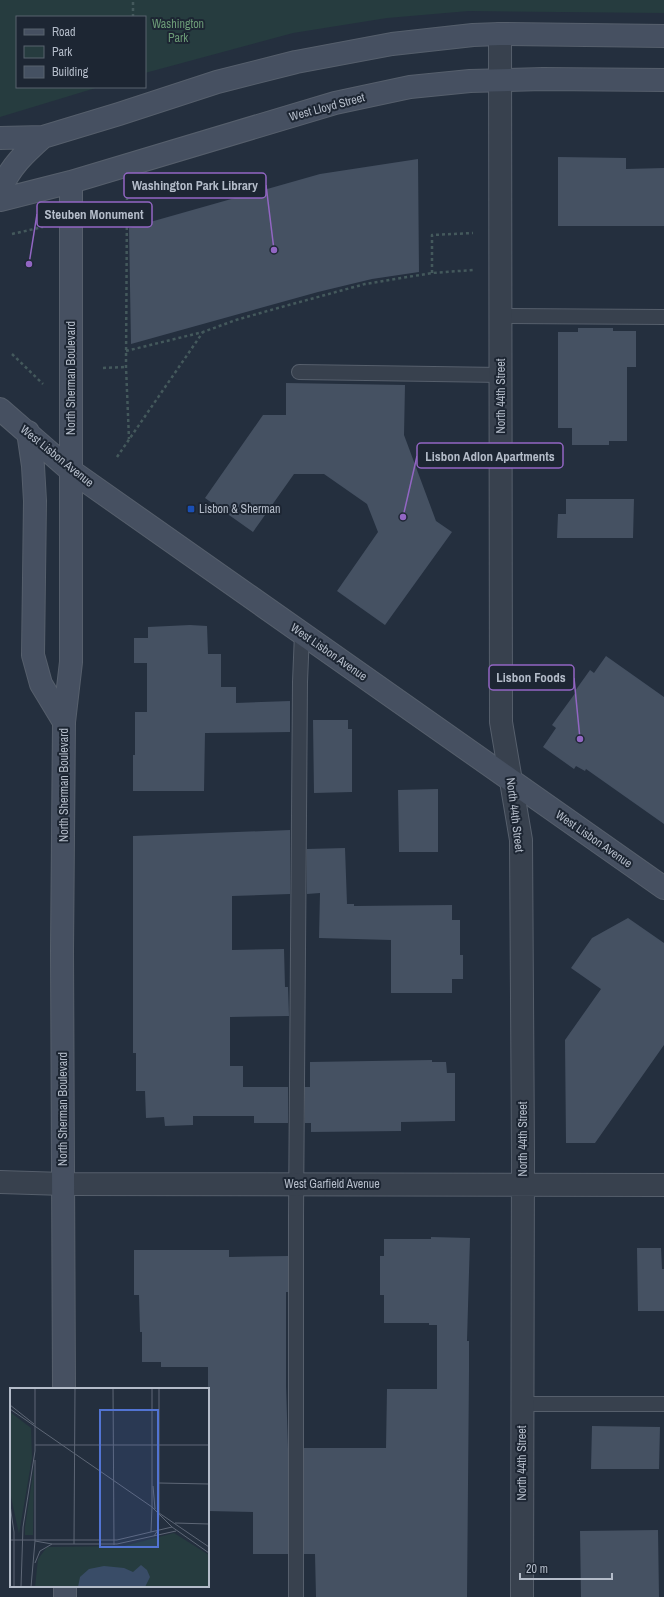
<svg xmlns="http://www.w3.org/2000/svg" width="664" height="1597" viewBox="0 0 664 1597" font-family="'Archivo Narrow',sans-serif">
	<style>
		.green { fill: #263c3f }
		.building { fill: #455162 }
		.lines { fill: none; stroke-linecap: round; stroke-linejoin: round }
		.lane-casing { stroke: #565f6c; stroke-width: 16 }
		.street-casing { stroke: #565f6c; stroke-width: 24 }
		.secondary-casing { stroke: #565f6c; stroke-width: 24 }
		.path { stroke: #44595c; stroke-width: 2.5; stroke-dasharray: 3 3; stroke-linecap: butt }
		.lane { stroke: #38414e; stroke-width: 14 }
		.street { stroke: #38414e; stroke-width: 22 }
		.secondary { stroke: #465061; stroke-width: 22 }
		.transit-dot { fill: #1a4fb4; stroke: #1d2633; stroke-width: 1.5 }
		.labels { text-anchor: middle; dominant-baseline: central; stroke-width: 4; stroke-linejoin: round; paint-order: stroke }
		.park-label { font-size: 12px; fill: #6b9a76; stroke: #1d2633 }
		.street-label { font-size: 12px; fill: #b4bcc9; stroke: #1d2633 }
		.poi-label { font-size: 12px; fill: #b4bcc9; stroke: #1d2633; text-anchor: start }
		.inset-road { fill: none; stroke: #5e6776; stroke-width: 1 }
		.view { fill: #5274d3; fill-opacity: 0.15; stroke: #5274d3; stroke-width: 2 }
		.inset-edge { fill: none; stroke: #b4bcc9; stroke-width: 2 }
		.leader { fill: none; stroke: #9266c3; stroke-width: 1.5 }
		.callout-dot { fill: #9266c3; stroke: #1d2633; stroke-width: 1.5 }
		.callout { fill: #1d2633; stroke: #9266c3; stroke-width: 1.5 }
		.callout-label { font-size: 13px; text-anchor: middle; font-weight: bold; fill: #b4bcc9 }
	</style>
	<rect width="100%" height="100%" fill="#242f3e"/>
	<!-- green -->
	<path class="green" d="M 0,0 L 664,0 L 664,13 L 469,11 L 387,18 L 293,33 L 145,73 L 145,17 L 17,17 L 17,87 L 99,87 L 0,117 Z"/>
	<!-- building -->
	<path class="building" d="M 558,157 L 626,158 L 626,169 L 664,168 L 664,226 L 558,226 Z
		M 418,159 L 419,272 L 372,279 L 318,292 L 131,344 L 129,228 L 320,174 Z
		M 578,328 L 613,328 L 613,331 L 636,331 L 636,367 L 627,367 L 627,441 L 609,441 L 609,445 L 572,445 L 572,428 L 558,428 L 558,332 L 578,332 Z
		M 286,383 L 405,385 L 404,435 L 436,521 L 452,532 L 385,625 L 337,591 L 378,532 L 367,504 L 324,474 L 294,474 L 253,532 L 205,498 L 263,415 L 286,415 Z
		M 566,499 L 634,499 L 633,538 L 557,538 L 558,514 L 566,514 Z
		M 190,625 L 207,626 L 208,654 L 221,654 L 221,687 L 236,687 L 236,703 L 290,701 L 290,732 L 205,733 L 204,791 L 133,791 L 133,755 L 135,755 L 135,712 L 147,712 L 147,663 L 134,663 L 134,638 L 148,638 L 148,627 Z
		M 606,656 L 664,697 L 664,824 L 586,769 L 585,771 L 576,766 L 574,769 L 543,747 L 556,728 L 552,725 L 576,692 L 575,691 L 590,670 L 594,673 Z
		M 313,720 L 348,720 L 348,729 L 352,729 L 352,792 L 314,793 Z
		M 438,789 L 438,852 L 399,852 L 398,790 Z
		M 290,830 L 290,894 L 232,896 L 232,950 L 284,949 L 285,987 L 288,987 L 289,1016 L 230,1017 L 230,1066 L 243,1066 L 243,1087 L 288,1087 L 288,1123 L 254,1123 L 254,1116 L 193,1116 L 193,1125 L 165,1126 L 164,1117 L 146,1118 L 145,1091 L 136,1091 L 136,1053 L 133,1053 L 133,836 Z
		M 345,848 L 347,904 L 354,904 L 354,906 L 452,905 L 452,920 L 460,920 L 460,955 L 463,955 L 463,979 L 452,979 L 452,993 L 391,993 L 391,940 L 319,938 L 320,893 L 307,894 L 307,849 Z
		M 628,918 L 664,943 L 664,1045 L 595,1143 L 566,1143 L 565,1040 L 601,989 L 571,968 L 592,938 Z
		M 432,1060 L 432,1062 L 446,1062 L 447,1073 L 455,1073 L 455,1121 L 401,1122 L 401,1131 L 311,1132 L 311,1123 L 305,1123 L 305,1087 L 310,1087 L 310,1062 Z
		M 431,1237 L 470,1238 L 467,1341 L 469,1341 L 469,1372 L 467,1597 L 316,1597 L 315,1554 L 304,1554 L 304,1448 L 386,1448 L 387,1389 L 437,1389 L 437,1325 L 429,1325 L 429,1323 L 384,1323 L 384,1295 L 380,1295 L 380,1256 L 384,1256 L 384,1239 L 431,1239 Z
		M 637,1248 L 661,1248 L 662,1269 L 664,1269 L 664,1311 L 638,1311 Z
		M 134,1250 L 229,1250 L 229,1257 L 288,1256 L 288,1292 L 286,1292 L 286,1386 L 288,1448 L 288,1554 L 253,1554 L 253,1512 L 208,1511 L 208,1367 L 161,1367 L 161,1362 L 142,1362 L 142,1332 L 140,1332 L 139,1295 L 134,1295 Z
		M 592,1426 L 660,1427 L 659,1469 L 591,1469 Z
		M 658,1530 L 659,1597 L 581,1597 L 580,1531 Z"/>
	<g class="lines">
		<defs>
			<path id="lane" d="M 500,316 L 664,317
				M 299,372 L 501,375
				M 523,1404 L 664,1404
				M 296,1597 L 296,1216 L 300,682 L 302,633"/>
			<path id="street" d="M 500,34 L 501,722 L 521,840 L 523,1156 L 522,1597
				M 0,1182 L 64,1184 L 664,1185"/>
			<path id="secondary" d="M 0,138 L 43,137 L 119,114 L 217,82 L 296,62 L 392,44 L 473,35 L 500,34 L 664,36
				M 0,190 C 11,166 24,154 43,137
				M 0,200 L 71,182 L 335,103 L 410,87 L 470,81 L 543,79 L 664,80
				M 0,409 L 70,470 L 664,888
				M 28,432 L 33,466 L 35,501 L 33,655 L 41,684 L 64,722
				M 64,1389 L 62,951 L 64,722 L 71,662 L 71,182
				M 65,1586 L 65,1597"/>
		</defs>
		<!-- lane casing -->
		<use href="#lane" class="lane-casing"/>
		<!-- street casing -->
		<use href="#street" class="street-casing"/>
		<!-- secondary casing -->
		<use href="#secondary" class="secondary-casing"/>
		<!-- path -->
		<path class="path" d="M 133,17 L 133,0
			M 127,197 L 126,367 L 129,439
			M 12,234 L 43,227
			M 432,273 L 432,235 L 473,233
			M 126,351 L 203,332 L 236,320 L 278,308 L 365,284 L 432,273 L 473,270
			M 12,354 L 43,384
			M 103,368 L 126,367
			M 117,457 L 203,332"/>
		<!-- lane -->
		<use href="#lane" class="lane"/>
		<!-- street -->
		<use href="#street" class="street"/>
		<!-- secondary -->
		<use href="#secondary" class="secondary"/>
	</g>
	<!-- markers -->
	<rect class="transit-dot" x="187" y="505" width="8" height="8" rx="2"/>
	<g class="labels">
		<!-- park labels -->
		<g class="park-label">
			<text x="178" y="24">Washington<tspan x="178" dy="14">Park</tspan></text>
		</g>
		<!-- street labels -->
		<g class="street-label">
			<text transform="translate(327 107) rotate(-15)">West Lloyd Street</text>
			<text transform="translate(71 378) rotate(-90)">North Sherman Boulevard</text>
			<text transform="translate(501 396) rotate(-90)">North 44th Street</text>
			<text transform="translate(57 456) rotate(39)">West Lisbon Avenue</text>
			<text transform="translate(329 652) rotate(35)">West Lisbon Avenue</text>
			<text transform="translate(64 785) rotate(-90)">North Sherman Boulevard</text>
			<text transform="translate(515 815) rotate(83)">North 44th Street</text>
			<text transform="translate(594 839) rotate(35)">West Lisbon Avenue</text>
			<text transform="translate(63 1109) rotate(-90)">North Sherman Boulevard</text>
			<text transform="translate(523 1139) rotate(-90)">North 44th Street</text>
			<text x="332" y="1184">West Garfield Avenue</text>
			<text transform="translate(522 1463) rotate(-90)">North 44th Street</text>
		</g>
		<!-- poi labels -->
		<g class="poi-label">
			<text x="199" y="509">Lisbon &amp; Sherman</text>
		</g>
	</g>
	<!-- overview -->
	<g transform="translate(10 1388)">
		<rect width="199" height="199" fill="#242f3e"/>
		<path d="M 0,24 L 21,40 L 22,70 L 9,146 L 0,104 ZM 24,79 L 23,147 L 15,147 L 15,139 ZM 164,145 L 199,167 L 199,199 L 25,199 L 28,171 L 37,159 L 114,158 Z" fill="#263c3f"/>
		<path d="M 131,177 L 137,182 L 140,189 L 135,199 L 68,199 L 70,189 L 79,181 L 94,178 L 114,180 L 123,184 Z" fill="#394c67"/>
		<path class="inset-road" d="M 25,0 L 25,37M 103,0 L 104,157M 0,17 L 24,36M 0,21 L 142,119 L 162,139 L 199,165M 25,37 L 25,63M 25,57 L 199,57M 149,95 L 199,96M 143,98 L 145,121M 0,117 L 4,144 L 4,199M 142,119 L 142,0M 149,125 L 149,0M 149,125 L 199,159M 165,135 L 199,136M 141,144 L 142,119M 144,148 L 148,142 L 149,125M 0,152 L 107,152 L 162,139M 25,153 L 42,156 L 107,156 L 166,143M 25,153 L 25,72M 64,156 L 65,0M 25,175 L 30,163 L 42,156M 11,199 L 13,139 L 25,63M 21,199 L 25,153"/>
		<path class="view" d="M 90,22 L 148,22 L 148,159 L 90,159 Z"/>
		<rect width="199" height="199" class="inset-edge"/>
	</g>
	<!-- callouts -->
	<path class="leader" d="M274 250L266 185M29 264L37 214M403 517L417 456M580 739L574 678"/>
	<g class="callout-dot">
		<circle cx="274" cy="250" r="4"/>
		<circle cx="29" cy="264" r="4"/>
		<circle cx="403" cy="517" r="4"/>
		<circle cx="580" cy="739" r="4"/>
	</g>
	<g class="callout">
		<rect x="124" y="173" width="142" height="25" rx="4"/>
		<rect x="37" y="202" width="115" height="25" rx="4"/>
		<rect x="417" y="443" width="146" height="25" rx="4"/>
		<rect x="489" y="665" width="85" height="25" rx="4"/>
	</g>
	<g class="callout-label">
		<text x="195" y="190">Washington Park Library</text>
		<text x="94" y="219">Steuben Monument</text>
		<text x="490" y="461">Lisbon Adlon Apartments</text>
		<text x="531" y="682">Lisbon Foods</text>
	</g>
	<!-- legend -->
	<rect x="16" y="16" width="130" height="72" fill="#1d2633" stroke="#59626f"/>
	<rect x="24" y="29" width="20" height="6" fill="#465061" stroke="#59626f"/>
	<text x="52" y="36" font-size="12" fill="#b4bcc9">Road</text>
	<rect x="24" y="46" width="20" height="12" fill="#263c3f" stroke="#59626f"/>
	<text x="52" y="56" font-size="12" fill="#b4bcc9">Park</text>
	<rect x="24" y="66" width="20" height="12" fill="#455162" stroke="#59626f"/>
	<text x="52" y="76" font-size="12" fill="#b4bcc9">Building</text>
	<!-- scale -->
	<path d="M520 1573v6h92v-6" fill="none" stroke="#b4bcc9" stroke-width="2"/>
	<text x="526" y="1573" font-size="12" fill="#b4bcc9" stroke="#1d2633" stroke-width="3" paint-order="stroke">20 m</text>
</svg>
